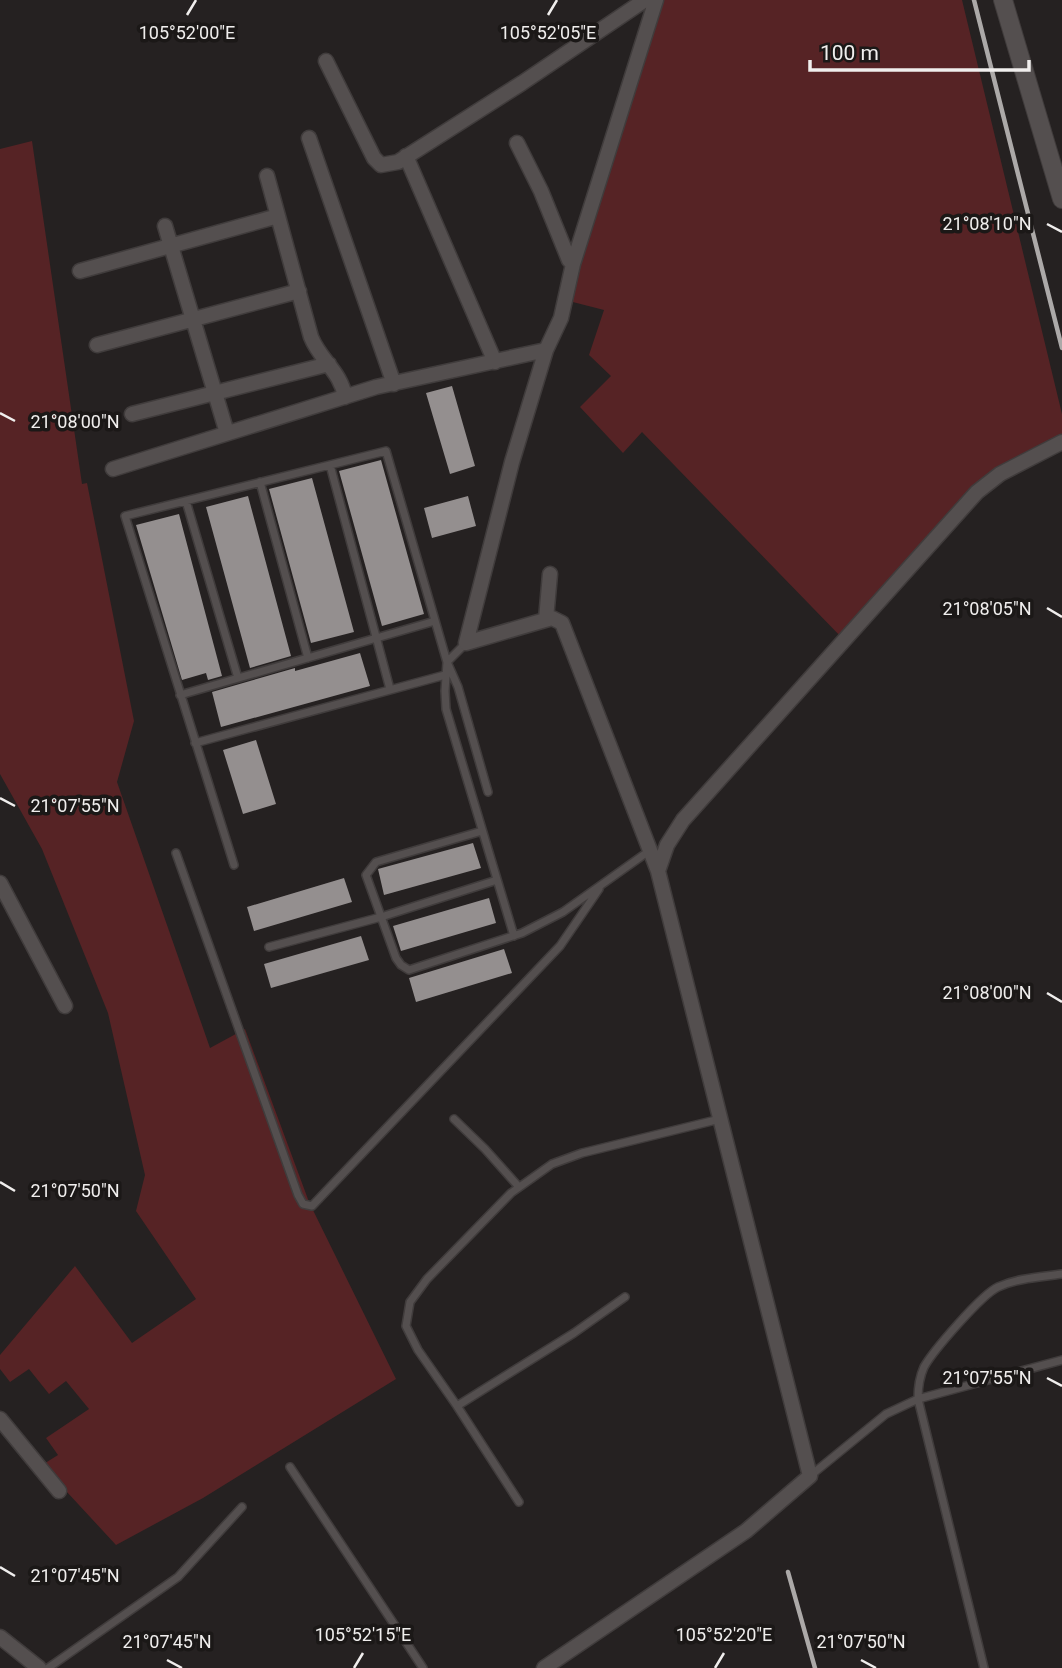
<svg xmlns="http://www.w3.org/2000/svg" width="1062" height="1668" viewBox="0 0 1062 1668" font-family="Roboto,sans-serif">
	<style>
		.green { fill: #562325 }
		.building { fill: #948f8f }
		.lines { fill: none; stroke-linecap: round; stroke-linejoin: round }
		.service-casing { stroke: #403c3c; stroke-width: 10 }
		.minor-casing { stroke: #403c3c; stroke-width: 17 }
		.tertiary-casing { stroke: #403c3c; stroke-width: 20 }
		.service { stroke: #544f4f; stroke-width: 7 }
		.minor { stroke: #544f4f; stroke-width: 14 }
		.tertiary { stroke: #544f4f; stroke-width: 18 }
		.rail { stroke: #aca9a8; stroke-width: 4.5 }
		.ticks { fill: none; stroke: #f0eeed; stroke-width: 2.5 }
		.ticks-label { font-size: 18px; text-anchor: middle; fill: #f0eeed; stroke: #1b1817; stroke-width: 7; stroke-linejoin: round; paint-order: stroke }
	</style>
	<rect width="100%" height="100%" fill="#252121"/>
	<!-- green -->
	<path class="green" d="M 656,0 L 962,0 L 1062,414 L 1062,442 L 1000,474 L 844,640 L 642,432 L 623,453 L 580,407 L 611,376 L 589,355 L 604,310 L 565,300 Z
		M 32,141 L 82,484 L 87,483 L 134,721 L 117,782 L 210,1048 L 245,1029 L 309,1202 L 396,1379 L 203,1498 L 116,1545 L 42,1465 L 58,1455 L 46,1438 L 89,1409 L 66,1381 L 49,1394 L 29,1369 L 10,1382 L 0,1369 L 0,1355 L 75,1266 L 132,1343 L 196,1299 L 136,1211 L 145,1175 L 108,1013 L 42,849 L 0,774 L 0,149 Z"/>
	<!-- building -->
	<path class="building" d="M 452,386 L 475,466 L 450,474 L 426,393 Z
		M 381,460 L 424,614 L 382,626 L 339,471 Z
		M 312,478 L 354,632 L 311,643 L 269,489 Z
		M 248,496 L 291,656 L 250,668 L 206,507 Z
		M 468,496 L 476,526 L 432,538 L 424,508 Z
		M 179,514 L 222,676 L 208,680 L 206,673 L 182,680 L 136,525 Z
		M 360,653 L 370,686 L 221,727 L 212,692 L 295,668 L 295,671 Z
		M 256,740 L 276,804 L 243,814 L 223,750 Z
		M 473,843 L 481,868 L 384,895 L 378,869 Z
		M 344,878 L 352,902 L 254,931 L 247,907 Z
		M 489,898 L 496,923 L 401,951 L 393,926 Z
		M 361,936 L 369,960 L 271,988 L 264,964 Z
		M 504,949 L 512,973 L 416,1002 L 409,978 Z"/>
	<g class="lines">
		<defs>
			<path id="service" d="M 330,465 L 390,689
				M 260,482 L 308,658
				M 186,501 L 238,678
				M 466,643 L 447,662 L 458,687 L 488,792
				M 180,695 L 435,621
				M 195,743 L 445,675
				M 482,831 L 376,862 L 366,875 L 396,958 L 401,965 L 409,970 L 522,933 L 563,912 L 649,851
				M 176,853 L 298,1195 L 303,1204 L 312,1206 L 560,946 L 599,889
				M 234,865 L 125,516 L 386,451 L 447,662 L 445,691 L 446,709 L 514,936
				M 269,947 L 381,917 L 497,880
				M 454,1119 L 485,1149 L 519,1187
				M 625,1297 L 574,1333 L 457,1406 L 418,1350 L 406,1326 L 410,1302 L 427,1279 L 511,1193 L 552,1164 L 582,1153 L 720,1119
				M 457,1406 L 519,1502
				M 290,1467 L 423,1668
				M 810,1476 L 886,1414 L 918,1399 L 1062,1360
				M 48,1668 L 178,1577 L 242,1507
				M 984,1668 L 918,1399 C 918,1388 919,1378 924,1367 C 933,1351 981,1295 998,1287 C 1018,1278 1041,1277 1062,1274"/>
			<path id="minor" d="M 326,61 L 374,158 L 381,165 L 398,162 L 522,83 L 645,0
				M 309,138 L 394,384
				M 517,143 L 541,191 L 569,260 L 573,264
				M 406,156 L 495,362
				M 267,176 L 311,337 C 320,360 341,372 345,397
				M 165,226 L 227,433
				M 80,271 L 278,216
				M 97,345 L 299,291
				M 132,414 L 329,364
				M 113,469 L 376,387 L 546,350
				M 546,619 L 550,574
				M 658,871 L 667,845 L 683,820 L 977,492 L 1000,474 L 1062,442
				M 0,883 L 65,1006
				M 0,1419 L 59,1491
				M 0,1637 L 39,1668
				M 544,1668 L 746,1531 L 810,1476 L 658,871 L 562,623 L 552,618 L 466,643 L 512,462 L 546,350 L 561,318 L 573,264 L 656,0"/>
			<path id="tertiary" d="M 1003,0 L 1062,199"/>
		</defs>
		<!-- service casing -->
		<use href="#service" class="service-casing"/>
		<!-- minor casing -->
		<use href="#minor" class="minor-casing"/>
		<!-- tertiary casing -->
		<use href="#tertiary" class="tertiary-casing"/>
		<!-- service -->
		<use href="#service" class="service"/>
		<!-- minor -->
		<use href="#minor" class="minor"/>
		<!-- tertiary -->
		<use href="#tertiary" class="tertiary"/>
		<!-- rail -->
		<path class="rail" d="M 974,0 L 1062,348
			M 788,1572 L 815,1668"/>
	</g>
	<!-- ticks -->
	<path class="ticks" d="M 187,15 L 196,0M 548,15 L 557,0M 1047,224 L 1062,232M 0,413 L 15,421M 1047,608 L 1062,617M 0,798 L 15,806M 1047,993 L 1062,1002M 0,1182 L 15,1191M 1047,1378 L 1062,1386M 0,1567 L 15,1576M 167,1660 L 182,1668M 861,1660 L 876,1668M 354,1668 L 363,1653M 715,1668 L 724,1653"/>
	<g class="ticks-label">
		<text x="187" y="39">105°52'00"E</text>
		<text x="548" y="39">105°52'05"E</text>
		<text x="987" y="230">21°08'10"N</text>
		<text x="75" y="428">21°08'00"N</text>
		<text x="987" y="615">21°08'05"N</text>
		<text x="75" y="812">21°07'55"N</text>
		<text x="987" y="999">21°08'00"N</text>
		<text x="75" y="1197">21°07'50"N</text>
		<text x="987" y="1384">21°07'55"N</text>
		<text x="75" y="1582">21°07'45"N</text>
		<text x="363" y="1641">105°52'15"E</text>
		<text x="724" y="1641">105°52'20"E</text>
		<text x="167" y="1648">21°07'45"N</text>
		<text x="861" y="1648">21°07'50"N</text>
	</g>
	<!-- scale -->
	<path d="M810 60v10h219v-10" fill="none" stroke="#f0eeed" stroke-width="3.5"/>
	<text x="820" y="60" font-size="21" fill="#f0eeed" stroke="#1b1817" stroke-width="5" paint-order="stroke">100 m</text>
</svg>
